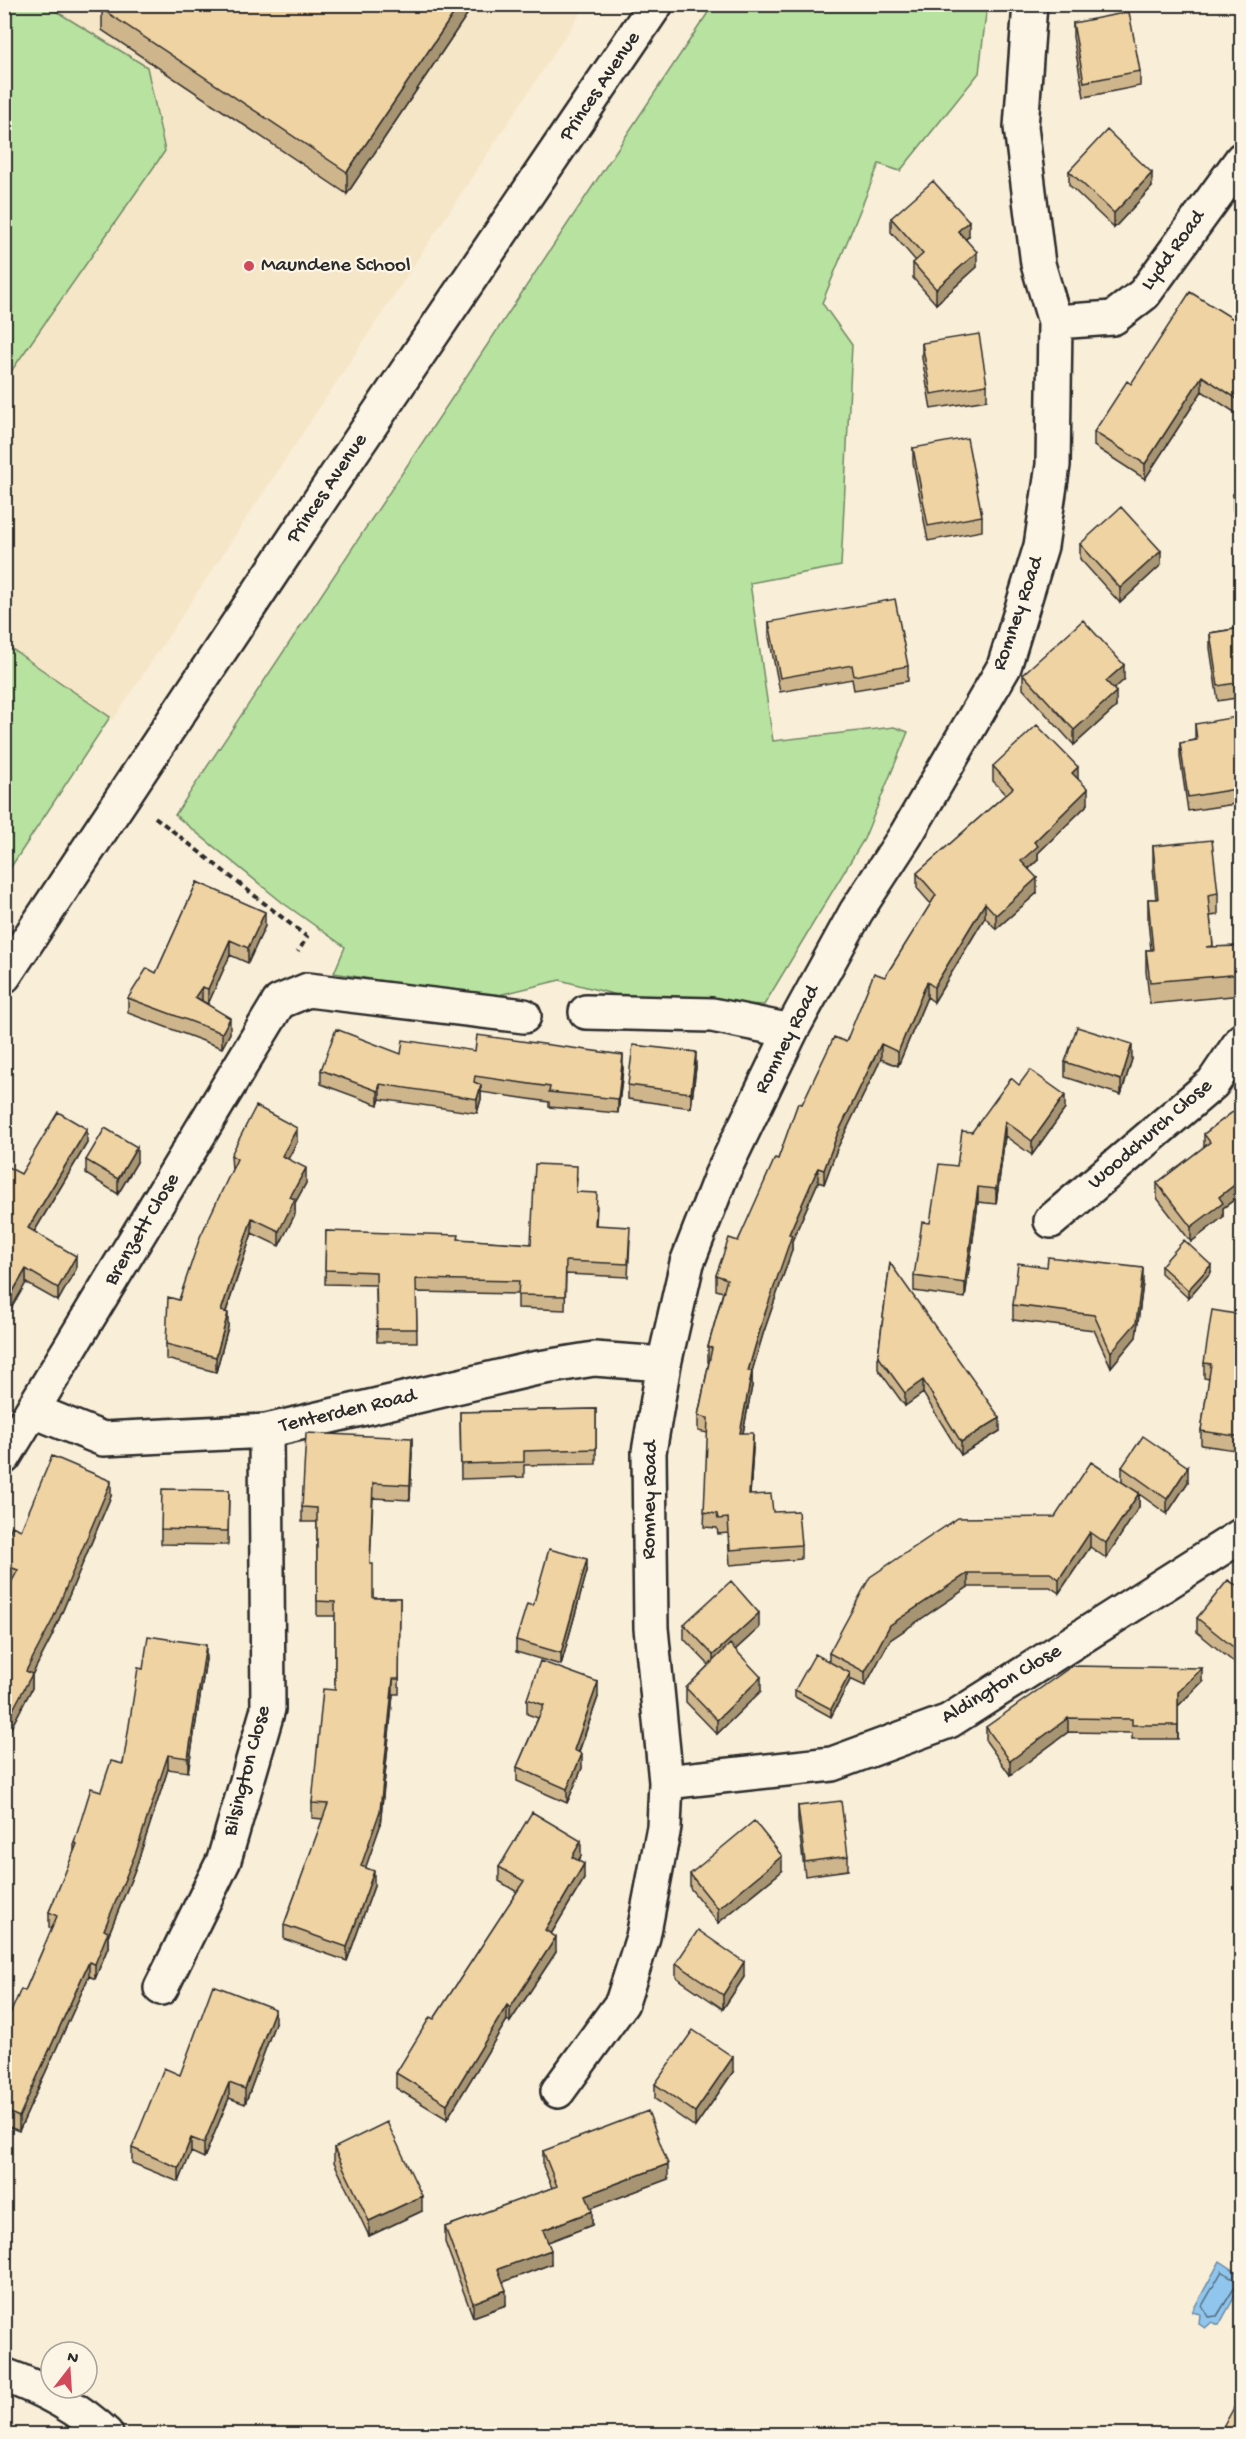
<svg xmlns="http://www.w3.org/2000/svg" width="1246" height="2439" viewBox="0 0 1246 2439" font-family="'Gochi Hand',sans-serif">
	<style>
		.built { fill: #f6e6c8 }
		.green { fill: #b7e29f; stroke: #718665; stroke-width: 1.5 }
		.water { fill: #90c6ee; stroke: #6888a0; stroke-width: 1.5 }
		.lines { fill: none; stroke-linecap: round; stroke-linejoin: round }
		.shore { stroke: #536979; stroke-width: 1.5 }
		.minor-casing { stroke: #2b2b2b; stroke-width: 38 }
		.path { stroke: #2b2b2b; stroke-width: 4; stroke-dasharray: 6 4.5; stroke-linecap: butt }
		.minor { stroke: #fcf5e5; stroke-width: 33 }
		.wall { fill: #ceb58c; stroke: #2b2b2b; stroke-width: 1.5 }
		.shaded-wall { fill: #a79472; stroke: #2b2b2b; stroke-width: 1.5 }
		.building { fill: #efd3a3; stroke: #2b2b2b; stroke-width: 1.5 }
		.poi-dot { fill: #d1495b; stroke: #fcf5e5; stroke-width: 2 }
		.labels { text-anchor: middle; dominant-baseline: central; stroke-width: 4.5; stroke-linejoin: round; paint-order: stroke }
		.street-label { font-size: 21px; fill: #2b2b2b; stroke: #fcf5e5 }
		.poi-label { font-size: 21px; fill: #2b2b2b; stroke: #fcf5e5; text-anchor: start }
	</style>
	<rect width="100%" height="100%" fill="#f9eed8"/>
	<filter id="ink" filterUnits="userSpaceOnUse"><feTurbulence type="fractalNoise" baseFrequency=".0167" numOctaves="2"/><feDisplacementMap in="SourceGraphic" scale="12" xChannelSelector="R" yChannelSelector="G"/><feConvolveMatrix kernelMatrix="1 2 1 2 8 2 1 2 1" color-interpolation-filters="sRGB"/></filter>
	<g filter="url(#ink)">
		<!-- built -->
		<path class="built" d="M 46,5 L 586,5 L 113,720 L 5,644 L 5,380 L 165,151 L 147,67 Z"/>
		<!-- green -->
		<path class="green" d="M 5,4 L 46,5 L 147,67 L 165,151 L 5,380 Z
			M 713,5 L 987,5 L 979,73 L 900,171 L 879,164 L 822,303 L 852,345 L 841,566 L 750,583 L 773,741 L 894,727 L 908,732 L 864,839 L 764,1005 L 628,998 L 560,980 L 487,998 L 334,973 L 345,947 L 283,903 L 175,815 Z
			M 5,644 L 110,717 L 5,876 Z"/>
		<!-- water -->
		<path class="water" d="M 1220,2261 L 1241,2275 L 1241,2285 L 1219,2325 L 1212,2322 L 1205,2328 L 1199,2324 L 1200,2314 L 1192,2312 Z"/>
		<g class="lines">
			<!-- shore -->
			<path class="shore" d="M 1222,2271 L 1238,2282 L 1217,2316 L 1208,2317 L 1202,2306 Z"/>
			<defs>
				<path id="minor" d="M 1055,322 L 1113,318 L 1144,294 L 1242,159
					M 4,976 L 338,473 L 656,4
					M 586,1012 L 712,1015 L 791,1031
					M 1051,1221 L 1213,1083 L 1242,1040
					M 34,1411 L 103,1439 L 266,1431 L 533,1369 L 594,1359 L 664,1364
					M 4,1457 L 279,1002 L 308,990 L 524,1016
					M 666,1782 L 832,1764 L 949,1721 L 1242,1535
					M 161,1988 L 224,1860 L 268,1709 L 266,1431
					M 558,2091 L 622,2003 L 643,1937 L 664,1827 L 666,1782 L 651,1628 L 649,1452 L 664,1364 L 687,1263 L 721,1176 L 791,1031 L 856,912 L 906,835 L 1004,667 L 1041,546 L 1053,465 L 1055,322 L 1038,264 L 1021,127 L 1030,4
					M 4,2375 C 40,2388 79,2408 106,2434"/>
			</defs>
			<!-- minor casing -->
			<use href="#minor" class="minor-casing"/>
			<!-- path -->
			<path class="path" d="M 155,817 L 307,937 L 298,952"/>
			<!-- minor -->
			<use href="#minor" class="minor"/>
		</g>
		<!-- wall -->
		<path class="wall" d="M 472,4 L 472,7 L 347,194 L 102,30 L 102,9 Z
			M 1073,23 L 1140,71 L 1140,86 L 1084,97 L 1073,37 Z
			M 1069,171 L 1152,187 L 1114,228 L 1069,185 Z
			M 1242,208 L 1242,230 L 1238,228 L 1238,213 Z
			M 891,218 L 969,236 L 966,239 L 977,267 L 936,304 L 913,278 L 913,263 L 916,261 L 891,232 Z
			M 1240,332 L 1242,333 L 1242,417 L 1202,391 L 1145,479 L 1094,446 L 1094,432 L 1131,384 Z
			M 922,343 L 987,385 L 987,400 L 931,409 L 922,358 Z
			M 913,448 L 982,516 L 982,531 L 928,541 L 913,462 Z
			M 1242,493 L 1242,553 L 1233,509 L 1233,494 Z
			M 1080,544 L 1161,565 L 1120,603 L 1080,559 Z
			M 769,622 L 908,666 L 908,681 L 854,690 L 852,679 L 780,692 L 769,637 Z
			M 1242,628 L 1242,697 L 1218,701 L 1210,648 L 1210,633 Z
			M 1023,674 L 1124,680 L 1113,689 L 1116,707 L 1074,745 L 1023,689 Z
			M 1195,724 L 1242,752 L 1242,803 L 1188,811 L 1180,757 L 1180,743 L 1195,740 Z
			M 993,766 L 1078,779 L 1088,804 L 1038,853 L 1038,860 L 1029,869 L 1037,893 L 996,929 L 985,917 L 934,1002 L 927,997 L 898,1066 L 881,1059 L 837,1149 L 824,1184 L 818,1182 L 792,1241 L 792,1250 L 763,1334 L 752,1371 L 752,1386 L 743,1433 L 753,1448 L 750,1495 L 773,1512 L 801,1545 L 801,1559 L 730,1565 L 728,1533 L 718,1534 L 717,1528 L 704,1527 L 708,1433 L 698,1431 L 698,1416 L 709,1362 L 708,1362 L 708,1347 L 723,1292 L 716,1290 L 716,1275 L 738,1241 L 778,1159 L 802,1104 L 846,1042 L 885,977 L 931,904 L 917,888 L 917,873 L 1006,794 L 993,781 Z
			M 1153,846 L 1218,893 L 1218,915 L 1210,916 L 1213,947 L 1242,946 L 1242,995 L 1150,1004 L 1146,971 L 1146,950 L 1151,950 L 1148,921 L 1148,899 L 1156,899 L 1153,867 Z
			M 197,882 L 265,926 L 248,963 L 230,955 L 208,1004 L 202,1001 L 230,1033 L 222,1048 L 128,1013 L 128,998 L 156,973 Z
			M 475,1051 L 623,1069 L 618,1113 L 549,1107 L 549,1102 L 481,1092 L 481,1099 L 477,1113 L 380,1099 L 378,1105 L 321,1084 L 321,1070 L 401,1054 Z
			M 1132,1059 L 1121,1095 L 1065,1077 L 1065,1062 Z
			M 696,1067 L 691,1108 L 628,1099 L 628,1085 Z
			M 1019,1085 L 1065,1109 L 1032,1155 L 1005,1136 L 996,1204 L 978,1202 L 965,1298 L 914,1291 L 914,1276 L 930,1223 L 957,1166 L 972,1132 Z
			M 1242,1105 L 1242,1194 L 1223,1208 L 1223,1217 L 1191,1242 L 1157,1198 L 1157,1183 L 1204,1147 L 1204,1134 Z
			M 297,1142 L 288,1159 L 306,1183 L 295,1203 L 295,1214 L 279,1246 L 252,1233 L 226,1312 L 228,1327 L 216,1372 L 166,1359 L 166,1344 L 179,1300 L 232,1170 L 231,1155 Z
			M 87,1143 L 34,1232 L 76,1269 L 58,1301 L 26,1283 L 21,1174 Z
			M 86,1160 L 137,1162 L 118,1194 L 86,1174 Z
			M 577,1179 L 576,1192 L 597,1206 L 596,1225 L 630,1240 L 628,1277 L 566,1274 L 565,1310 L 518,1308 L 518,1294 L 416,1292 L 417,1342 L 377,1342 L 376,1285 L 325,1284 L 326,1231 L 531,1244 Z
			M 890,1263 L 1000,1431 L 961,1455 L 923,1393 L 905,1406 L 878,1369 L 878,1356 Z
			M 1161,1266 L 1211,1272 L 1188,1298 L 1161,1273 Z
			M 1143,1283 L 1136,1337 L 1111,1367 L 1094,1330 L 1013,1320 L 1013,1305 Z
			M 1242,1315 L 1242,1451 L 1201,1445 L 1201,1431 L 1209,1379 L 1204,1378 L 1204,1363 Z
			M 596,1409 L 596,1464 L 524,1465 L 524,1477 L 461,1479 L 460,1412 Z
			M 412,1453 L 410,1500 L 373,1498 L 370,1564 L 373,1598 L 400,1598 L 399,1694 L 393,1694 L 380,1826 L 365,1868 L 374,1886 L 347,1961 L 284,1939 L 284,1925 L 323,1819 L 312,1818 L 312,1803 L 335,1690 L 335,1616 L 317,1616 L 317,1522 L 302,1522 L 302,1507 Z
			M 1122,1467 L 1188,1482 L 1167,1514 L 1139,1494 L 1139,1507 L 1106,1558 L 1090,1547 L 1059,1593 L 1050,1587 L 968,1587 L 890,1640 L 865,1686 L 850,1679 L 850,1680 L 831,1717 L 795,1697 L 795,1690 L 829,1662 L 829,1653 L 1055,1517 L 1122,1481 Z
			M 229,1490 L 228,1545 L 161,1544 L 161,1529 Z
			M 111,1496 L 52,1636 L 32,1675 L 32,1688 L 4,1741 L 4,1596 L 11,1582 L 4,1579 L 4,1545 Z
			M 587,1571 L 561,1665 L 516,1652 L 516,1640 L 533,1606 Z
			M 1242,1589 L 1242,1669 L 1197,1632 L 1197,1618 Z
			M 684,1624 L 759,1628 L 735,1650 L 761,1691 L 717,1734 L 686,1702 L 686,1688 L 709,1665 L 684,1639 Z
			M 206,1659 L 188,1772 L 168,1769 L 136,1867 L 108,1936 L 108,1947 L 95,1979 L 89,1976 L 19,2131 L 4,2125 L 4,2009 L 11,2012 L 25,1991 L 52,1928 L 49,1927 L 49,1912 L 74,1853 L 74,1843 L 101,1791 L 123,1764 L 143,1669 Z
			M 1202,1682 L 1178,1706 L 1178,1739 L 1132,1739 L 1132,1733 L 1068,1732 L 1010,1775 L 986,1741 L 986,1727 Z
			M 598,1697 L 579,1752 L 582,1768 L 567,1803 L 517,1781 L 517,1767 L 538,1718 L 527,1714 L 527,1699 Z
			M 798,1806 L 848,1856 L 848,1870 L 805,1876 L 798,1821 Z
			M 581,1856 L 579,1861 L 584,1879 L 551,1934 L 556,1952 L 510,2022 L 507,2020 L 447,2119 L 396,2088 L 396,2073 L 434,2019 L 517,1892 L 499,1881 L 499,1867 Z
			M 782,1871 L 718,1923 L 690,1888 L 690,1874 Z
			M 676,1963 L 744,1977 L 723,2009 L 676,1977 Z
			M 275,2023 L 245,2104 L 229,2098 L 204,2158 L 191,2152 L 179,2182 L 132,2163 L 132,2148 L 180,2075 Z
			M 733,2072 L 695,2127 L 655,2099 L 655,2084 Z
			M 334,2148 L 422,2211 L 369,2236 L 334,2162 Z
			M 543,2151 L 668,2179 L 591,2208 L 592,2225 L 548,2242 L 551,2264 L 503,2282 L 506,2305 L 473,2317 L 445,2242 L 445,2227 L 552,2188 L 543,2166 Z"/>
		<!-- shaded-wall -->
		<path class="shaded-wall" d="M 460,4 L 472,4 L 472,7 L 347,194 L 347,172 Z
			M 1152,173 L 1152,187 L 1114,228 L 1114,213 Z
			M 969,221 L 969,236 L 958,246 L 958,231 Z
			M 977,252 L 977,267 L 936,304 L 936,289 Z
			M 1240,323 L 1240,338 L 1236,329 Z
			M 1202,376 L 1202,391 L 1145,479 L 1145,464 Z
			M 1161,551 L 1161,565 L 1120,603 L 1120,588 Z
			M 1124,665 L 1124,680 L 1106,696 L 1106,681 Z
			M 1116,692 L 1116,707 L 1074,745 L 1074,730 Z
			M 1078,767 L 1078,782 L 1072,773 Z
			M 1088,789 L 1088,804 L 1038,853 L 1038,860 L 1021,875 L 1021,861 L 1034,842 Z
			M 1037,878 L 1037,893 L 996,929 L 996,915 Z
			M 985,903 L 985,917 L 934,1002 L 934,987 Z
			M 265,912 L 265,926 L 248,963 L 248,948 Z
			M 230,940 L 230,955 L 208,1004 L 208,989 Z
			M 927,982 L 927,997 L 898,1066 L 898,1052 Z
			M 202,987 L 202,1001 L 195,997 Z
			M 230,1018 L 230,1033 L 222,1048 L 222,1033 Z
			M 881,1044 L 881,1059 L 837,1149 L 824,1184 L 824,1170 L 837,1135 Z
			M 1132,1044 L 1132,1059 L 1121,1095 L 1121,1080 Z
			M 696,1052 L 696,1067 L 691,1108 L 691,1093 Z
			M 623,1055 L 623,1069 L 618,1113 L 618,1099 Z
			M 380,1084 L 380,1099 L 378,1105 L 378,1091 Z
			M 481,1085 L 481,1099 L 477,1113 L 477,1099 Z
			M 1065,1095 L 1065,1109 L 1032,1155 L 1032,1141 Z
			M 1005,1121 L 1005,1136 L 996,1204 L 996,1189 Z
			M 297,1128 L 297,1142 L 282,1170 L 282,1156 Z
			M 87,1129 L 87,1143 L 28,1242 L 28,1228 Z
			M 137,1147 L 137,1162 L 118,1194 L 118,1179 Z
			M 306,1168 L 306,1183 L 295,1203 L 295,1214 L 279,1246 L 279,1231 L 290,1197 Z
			M 818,1168 L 818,1182 L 792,1241 L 792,1250 L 763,1334 L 748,1385 L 748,1371 L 763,1319 L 789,1234 Z
			M 1242,1179 L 1242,1194 L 1223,1208 L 1223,1217 L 1191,1242 L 1191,1227 L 1219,1197 Z
			M 978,1187 L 978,1202 L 965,1298 L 965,1283 Z
			M 252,1218 L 252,1233 L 221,1326 L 221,1311 Z
			M 76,1256 L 76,1269 L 58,1301 L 58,1288 Z
			M 1211,1265 L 1211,1272 L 1188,1298 L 1188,1290 Z
			M 1143,1268 L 1143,1283 L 1136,1337 L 1111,1367 L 1111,1352 Z
			M 26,1269 L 26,1283 L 4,1321 L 4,1307 Z
			M 228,1313 L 228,1327 L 216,1372 L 216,1357 Z
			M 752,1371 L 752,1386 L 740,1448 L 740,1433 Z
			M 923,1380 L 923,1393 L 905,1406 L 905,1393 Z
			M 1000,1418 L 1000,1431 L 961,1455 L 961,1442 Z
			M 753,1433 L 753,1448 L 749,1510 L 749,1495 Z
			M 412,1438 L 412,1453 L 410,1500 L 410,1485 Z
			M 1188,1467 L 1188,1482 L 1167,1514 L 1167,1499 Z
			M 111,1481 L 111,1496 L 52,1636 L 32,1675 L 32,1688 L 4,1741 L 4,1726 L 26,1671 Z
			M 1139,1493 L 1139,1507 L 1106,1558 L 1106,1543 Z
			M 1090,1532 L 1090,1547 L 1059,1593 L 1059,1579 Z
			M 587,1559 L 587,1571 L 561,1665 L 561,1653 Z
			M 968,1573 L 968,1587 L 890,1640 L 865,1686 L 865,1672 L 890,1625 Z
			M 759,1613 L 759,1628 L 713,1670 L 713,1655 Z
			M 206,1645 L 206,1659 L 188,1772 L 188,1758 Z
			M 1202,1668 L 1202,1682 L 1178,1706 L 1178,1739 L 1178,1692 Z
			M 850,1673 L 850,1680 L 831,1717 L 831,1709 Z
			M 761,1677 L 761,1691 L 717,1734 L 717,1720 Z
			M 393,1679 L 393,1694 L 380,1826 L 361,1881 L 361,1866 Z
			M 598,1682 L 598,1697 L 574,1765 L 574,1750 Z
			M 1068,1718 L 1068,1732 L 1010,1775 L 1010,1761 Z
			M 582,1754 L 582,1768 L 567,1803 L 567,1789 Z
			M 168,1755 L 168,1769 L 136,1867 L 108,1936 L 108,1947 L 95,1979 L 95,1964 L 104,1930 Z
			M 581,1841 L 581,1856 L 572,1871 L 572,1857 Z
			M 782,1856 L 782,1871 L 718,1923 L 718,1909 Z
			M 584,1864 L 584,1879 L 545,1944 L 545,1930 Z
			M 374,1871 L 374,1886 L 347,1961 L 347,1947 Z
			M 556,1937 L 556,1952 L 510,2022 L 510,2008 Z
			M 89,1962 L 89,1976 L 19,2131 L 19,2117 Z
			M 744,1962 L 744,1977 L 723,2009 L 723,1995 Z
			M 507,2005 L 507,2020 L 447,2119 L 447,2104 Z
			M 275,2009 L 275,2023 L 245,2104 L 245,2089 Z
			M 733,2057 L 733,2072 L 695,2127 L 695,2112 Z
			M 229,2083 L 229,2098 L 204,2158 L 204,2143 Z
			M 191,2138 L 191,2152 L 179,2182 L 179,2168 Z
			M 668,2164 L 668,2179 L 586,2210 L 586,2195 Z
			M 422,2196 L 422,2211 L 369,2236 L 369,2221 Z
			M 592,2211 L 592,2225 L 543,2244 L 543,2230 Z
			M 551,2250 L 551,2264 L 498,2284 L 498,2269 Z
			M 506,2290 L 506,2305 L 473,2317 L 473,2303 Z"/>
		<!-- building -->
		<path class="building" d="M 105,4 L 460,4 L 347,172 L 102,9 Z
			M 1129,12 L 1140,71 L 1084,82 L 1073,23 Z
			M 1107,130 L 1152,173 L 1114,213 L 1069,171 Z
			M 933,181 L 969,221 L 958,231 L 977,252 L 936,289 L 913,263 L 923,254 L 891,218 Z
			M 1242,208 L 1242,215 L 1238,213 Z
			M 1190,292 L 1240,323 L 1236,329 L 1242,333 L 1242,402 L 1202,376 L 1145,464 L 1094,432 L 1127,381 L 1131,384 Z
			M 979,334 L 987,385 L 931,394 L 922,343 Z
			M 967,438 L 982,516 L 928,526 L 913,448 Z
			M 1242,493 L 1242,538 L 1233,494 Z
			M 1121,507 L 1161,551 L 1120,588 L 1080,544 Z
			M 895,599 L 908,666 L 854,676 L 852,665 L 780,678 L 769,622 Z
			M 1083,620 L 1124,665 L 1106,681 L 1116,692 L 1074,730 L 1023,674 Z
			M 1242,628 L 1242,682 L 1218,686 L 1210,633 Z
			M 1236,717 L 1242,752 L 1242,788 L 1188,797 L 1180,743 L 1197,740 L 1195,724 Z
			M 1037,725 L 1078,767 L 1072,773 L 1088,789 L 1034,842 L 1038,846 L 1021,861 L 1037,878 L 996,915 L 985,903 L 934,987 L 927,982 L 898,1052 L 881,1044 L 837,1135 L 824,1170 L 818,1168 L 789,1234 L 792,1235 L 763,1319 L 748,1371 L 752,1371 L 740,1433 L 753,1433 L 749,1495 L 771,1494 L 773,1512 L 798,1511 L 801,1545 L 730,1550 L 728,1518 L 718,1519 L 717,1514 L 704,1512 L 708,1418 L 698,1416 L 712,1348 L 708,1347 L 727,1279 L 716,1275 L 729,1238 L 738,1241 L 775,1158 L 778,1159 L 798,1103 L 802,1104 L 834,1037 L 846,1042 L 874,973 L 885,977 L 936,895 L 917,873 L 1013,788 L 993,766 Z
			M 1212,840 L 1218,893 L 1208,895 L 1213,946 L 1206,947 L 1242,946 L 1242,974 L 1150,982 L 1146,950 L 1153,950 L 1148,899 L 1158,899 L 1153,846 Z
			M 197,882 L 265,912 L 248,948 L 230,940 L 208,989 L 202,987 L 195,997 L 230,1018 L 222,1033 L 128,998 L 147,968 L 156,973 Z
			M 1077,1027 L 1132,1044 L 1121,1080 L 1065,1062 Z
			M 336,1029 L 401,1054 L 403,1040 L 475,1051 L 477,1035 L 623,1055 L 618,1099 L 549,1092 L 550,1087 L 475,1076 L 474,1082 L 481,1085 L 477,1099 L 380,1084 L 378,1091 L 321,1070 Z
			M 633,1045 L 696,1052 L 691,1093 L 628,1085 Z
			M 1030,1070 L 1065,1095 L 1032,1141 L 1005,1121 L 996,1189 L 978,1187 L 965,1283 L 914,1276 L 922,1222 L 930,1223 L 939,1164 L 957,1166 L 962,1131 L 972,1132 L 1011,1078 L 1019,1085 Z
			M 1242,1105 L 1242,1179 L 1219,1197 L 1223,1203 L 1191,1227 L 1157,1183 L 1210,1142 L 1204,1134 Z
			M 256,1106 L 297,1128 L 282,1156 L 306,1168 L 290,1197 L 295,1199 L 279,1231 L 252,1218 L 221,1311 L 228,1313 L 216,1357 L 166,1344 L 168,1297 L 179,1300 L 200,1237 L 237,1159 L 231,1155 Z
			M 58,1112 L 87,1129 L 28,1228 L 76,1256 L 58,1288 L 26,1269 L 4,1307 L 4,1169 L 6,1166 L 21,1174 Z
			M 105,1128 L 137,1147 L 118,1179 L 86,1160 Z
			M 535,1164 L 577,1166 L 576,1192 L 597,1193 L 595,1225 L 630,1227 L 628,1264 L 566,1261 L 565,1296 L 518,1295 L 519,1281 L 416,1279 L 417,1329 L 377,1329 L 376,1272 L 325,1270 L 326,1231 L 459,1235 L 458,1239 L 531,1244 Z
			M 1184,1240 L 1211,1265 L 1188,1290 L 1161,1266 Z
			M 1048,1257 L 1143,1268 L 1136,1323 L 1111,1352 L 1094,1315 L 1013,1305 L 1018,1263 L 1047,1267 Z
			M 890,1263 L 1000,1418 L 961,1442 L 923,1380 L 905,1393 L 878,1356 Z
			M 1212,1310 L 1242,1315 L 1242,1389 L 1240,1398 L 1242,1398 L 1242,1437 L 1201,1431 L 1211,1364 L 1204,1363 Z
			M 596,1409 L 596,1449 L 524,1451 L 524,1462 L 461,1464 L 460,1412 Z
			M 306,1433 L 412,1438 L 410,1485 L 373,1483 L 370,1564 L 373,1564 L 373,1598 L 400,1598 L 399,1679 L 393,1679 L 380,1811 L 361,1866 L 374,1871 L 347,1947 L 284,1925 L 328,1804 L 312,1803 L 323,1689 L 335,1690 L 335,1602 L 317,1601 L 317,1508 L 302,1507 Z
			M 1143,1436 L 1188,1467 L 1167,1499 L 1122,1467 Z
			M 52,1456 L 111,1481 L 52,1621 L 26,1671 L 32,1674 L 4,1726 L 4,1596 L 18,1570 L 4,1565 L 4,1545 L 12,1526 L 21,1530 Z
			M 1091,1462 L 1139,1493 L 1106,1543 L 1090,1532 L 1059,1579 L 1050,1573 L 968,1573 L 890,1625 L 865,1672 L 829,1653 L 870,1577 L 958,1518 L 1055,1517 Z
			M 162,1489 L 229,1490 L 228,1531 L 161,1529 Z
			M 549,1549 L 587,1559 L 561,1653 L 516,1640 L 527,1604 L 533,1606 Z
			M 1228,1580 L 1242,1589 L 1242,1654 L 1197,1618 Z
			M 731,1581 L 759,1613 L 713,1655 L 684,1624 Z
			M 148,1636 L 206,1645 L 188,1758 L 168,1755 L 136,1852 L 104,1930 L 108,1932 L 95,1964 L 89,1962 L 19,2117 L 4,2110 L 4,2009 L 11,2012 L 21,1989 L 25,1991 L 57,1916 L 49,1912 L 77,1844 L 74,1843 L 91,1788 L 101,1791 L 111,1761 L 123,1764 L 138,1668 L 143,1669 Z
			M 730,1644 L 761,1677 L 717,1720 L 686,1688 Z
			M 815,1654 L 850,1673 L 831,1709 L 795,1690 Z
			M 540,1661 L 598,1682 L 574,1750 L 582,1754 L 567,1789 L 517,1767 L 544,1705 L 527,1699 Z
			M 1072,1666 L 1202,1668 L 1178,1692 L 1178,1725 L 1132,1725 L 1132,1719 L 1068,1718 L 1010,1761 L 986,1727 Z
			M 841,1801 L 848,1856 L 805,1862 L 798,1806 Z
			M 532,1812 L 581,1841 L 572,1857 L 584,1864 L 545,1930 L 556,1937 L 510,2008 L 507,2005 L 447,2104 L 396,2073 L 430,2017 L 434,2019 L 524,1881 L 499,1867 Z
			M 754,1821 L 782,1856 L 718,1909 L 690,1874 Z
			M 698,1930 L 744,1962 L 723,1995 L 676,1963 Z
			M 213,1985 L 275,2009 L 245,2089 L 229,2083 L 204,2143 L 191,2138 L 179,2168 L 132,2148 L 164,2068 L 180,2075 Z
			M 693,2030 L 733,2057 L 695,2112 L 655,2084 Z
			M 648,2111 L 668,2164 L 586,2195 L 592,2211 L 543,2230 L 551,2250 L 498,2269 L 506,2290 L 473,2303 L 445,2227 L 557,2186 L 543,2151 Z
			M 387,2122 L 422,2196 L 369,2221 L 334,2148 Z
			M 1241,2395 L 1242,2434 L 1223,2434 L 1220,2433 Z"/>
	</g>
	<!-- markers -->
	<circle class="poi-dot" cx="249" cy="266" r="6"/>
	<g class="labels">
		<!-- street labels -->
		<g class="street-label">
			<text transform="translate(601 87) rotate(-56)">Princes Avenue</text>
			<text transform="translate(1174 251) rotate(-54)">Lydd Road</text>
			<text transform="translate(328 489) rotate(-56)">Princes Avenue</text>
			<text transform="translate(1019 614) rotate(-71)">Romney Road</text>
			<text transform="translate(788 1040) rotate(-63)">Romney Road</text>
			<text transform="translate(1151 1135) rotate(-41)">Woodchurch Close</text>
			<text transform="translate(143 1230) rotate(-59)">Brenzett Close</text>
			<text transform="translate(348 1412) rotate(-13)">Tenterden Road</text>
			<text transform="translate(651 1500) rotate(-89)">Romney Road</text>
			<text transform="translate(1002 1685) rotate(-31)">Aldington Close</text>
			<text transform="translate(248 1771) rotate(-75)">Bilsington Close</text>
		</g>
		<!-- poi labels -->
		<g class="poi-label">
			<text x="261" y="266">Maundene School</text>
		</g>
	</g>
	<!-- margin -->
	<rect width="1246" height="2439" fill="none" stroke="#fcf5e5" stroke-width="24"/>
	<rect x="12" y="12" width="1222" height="2415" fill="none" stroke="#2b2b2b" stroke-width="2" filter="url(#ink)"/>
	<!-- north arrow -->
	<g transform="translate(69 2370) rotate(17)"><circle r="28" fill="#fcf5e5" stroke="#a8a49b" stroke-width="1.5"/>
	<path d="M0-4.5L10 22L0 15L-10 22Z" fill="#d1495b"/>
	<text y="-9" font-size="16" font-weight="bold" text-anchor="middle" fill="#2b2b2b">N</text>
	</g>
</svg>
